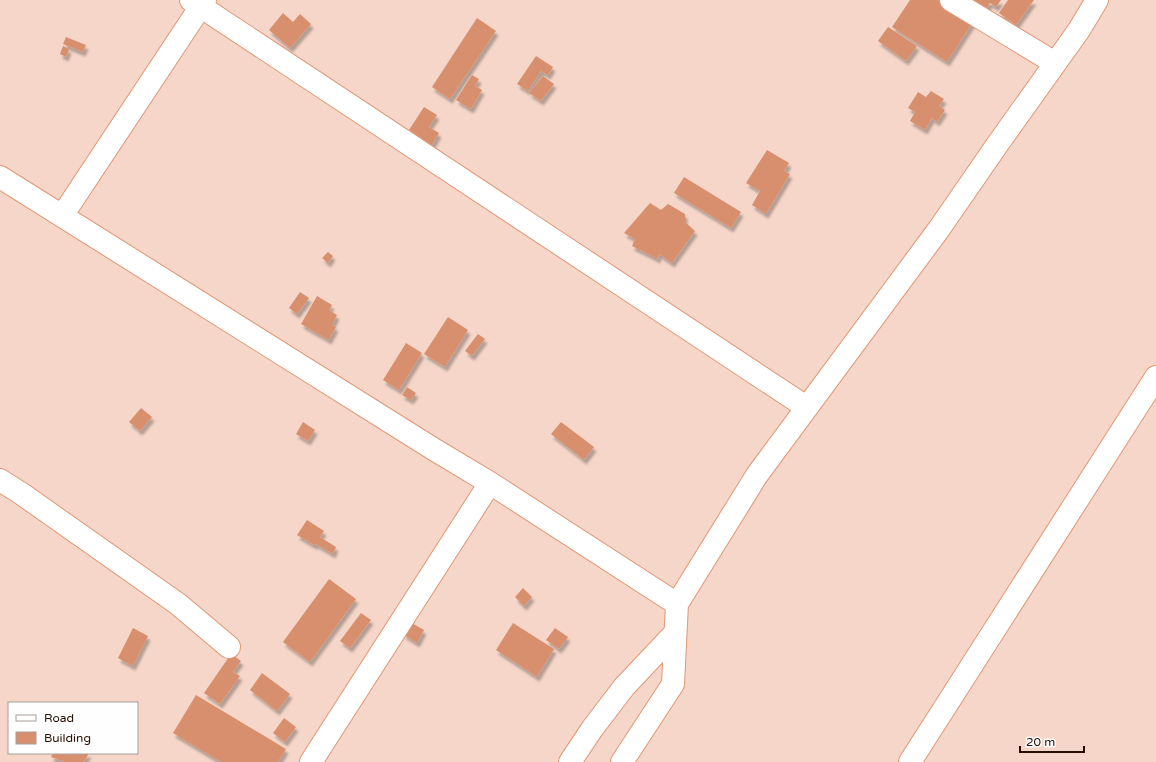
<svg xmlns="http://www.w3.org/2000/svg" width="1156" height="762" viewBox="0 0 1156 762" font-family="'Varela Round',sans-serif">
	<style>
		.building { fill: #d88f6e; filter: url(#shadow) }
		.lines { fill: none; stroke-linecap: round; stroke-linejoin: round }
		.street-casing { stroke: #e09775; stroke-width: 24 }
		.street { stroke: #fff; stroke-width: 22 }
	</style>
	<defs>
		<filter id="shadow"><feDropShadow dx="2.5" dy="4.5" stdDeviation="1" flood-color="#0004"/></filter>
	</defs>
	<rect width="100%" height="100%" fill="#f5d6c8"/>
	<!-- building -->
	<path class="building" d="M 910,0 L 938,0 L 973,22 L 947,62 L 892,27 Z
		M 974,0 L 1001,0 L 996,7 L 990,3 L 985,11 L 972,3 Z
		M 1008,0 L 1034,0 L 1016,25 L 999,13 Z
		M 283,13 L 293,22 L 300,14 L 311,24 L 290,48 L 269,30 Z
		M 477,18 L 496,31 L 450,99 L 432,87 Z
		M 888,27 L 917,46 L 906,61 L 878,41 Z
		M 66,37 L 86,45 L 83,52 L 63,44 Z
		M 63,46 L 69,49 L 66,57 L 60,54 Z
		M 536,56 L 553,67 L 548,75 L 541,71 L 528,91 L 517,84 Z
		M 472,75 L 479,79 L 475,86 L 482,90 L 471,109 L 456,100 Z
		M 543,76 L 554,84 L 541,101 L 529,93 Z
		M 931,91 L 944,99 L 939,106 L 945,110 L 937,122 L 932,118 L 925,130 L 910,121 L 915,112 L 908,108 L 918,92 L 926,97 Z
		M 424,107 L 437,115 L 429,127 L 439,133 L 432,145 L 409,130 Z
		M 767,150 L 789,163 L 784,171 L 790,174 L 766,214 L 752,205 L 760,191 L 746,183 Z
		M 684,177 L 741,212 L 731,228 L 674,193 Z
		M 650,203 L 661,210 L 668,204 L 685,214 L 685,222 L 695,231 L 672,263 L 659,254 L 658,259 L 632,246 L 635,239 L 624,233 Z
		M 328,252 L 333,256 L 328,263 L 322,258 Z
		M 300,292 L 309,298 L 297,314 L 289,308 Z
		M 317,296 L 332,305 L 329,310 L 337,315 L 332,325 L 336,327 L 329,340 L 301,324 Z
		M 448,317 L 468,330 L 445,367 L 424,354 Z
		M 478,334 L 485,339 L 472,356 L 465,351 Z
		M 406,343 L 422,353 L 399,390 L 383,380 Z
		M 407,387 L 416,393 L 411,400 L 402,395 Z
		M 141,408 L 152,417 L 140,431 L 129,422 Z
		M 303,422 L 315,430 L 308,441 L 296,434 Z
		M 561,422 L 594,447 L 584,460 L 551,434 Z
		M 307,520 L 324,531 L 320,537 L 336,547 L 333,554 L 316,544 L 314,545 L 297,535 Z
		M 329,579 L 356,599 L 310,662 L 283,642 Z
		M 523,588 L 532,597 L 524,606 L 515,597 Z
		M 361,613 L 371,620 L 350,648 L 340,641 Z
		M 410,622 L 424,630 L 417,643 L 403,634 Z
		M 513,623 L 554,649 L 537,677 L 496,650 Z
		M 133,628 L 148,636 L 133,666 L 118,658 Z
		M 555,628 L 568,637 L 559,649 L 546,640 Z
		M 231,654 L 241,661 L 233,672 L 240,676 L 220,704 L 204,693 Z
		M 262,673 L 290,694 L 277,711 L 250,690 Z
		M 196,695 L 286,749 L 278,762 L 221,762 L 173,733 Z
		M 284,718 L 296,727 L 285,742 L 273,733 Z
		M 53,753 L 89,753 L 84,762 L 65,762 L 51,757 Z"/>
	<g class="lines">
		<defs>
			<path id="street" d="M 191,0 L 806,407
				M 951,0 L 1055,63
				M 0,177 L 435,450 L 490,483 L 677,604
				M 62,216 L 205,0
				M 0,480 L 22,494 L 178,604 L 229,647
				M 311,762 L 490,483
				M 570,762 L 592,729 L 624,687 L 675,633
				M 622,762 L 673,684 L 677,604 L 757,475 L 939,229 L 997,145 L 1079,30 L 1097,0
				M 910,762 L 1156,377"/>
		</defs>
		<!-- street casing -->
		<use href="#street" class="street-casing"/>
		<!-- street -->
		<use href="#street" class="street"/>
	</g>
	<!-- legend -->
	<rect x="8" y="702" width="130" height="52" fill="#fefefe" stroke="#a89d99"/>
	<rect x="16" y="715" width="20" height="6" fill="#ffffff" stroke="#a89d99"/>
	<text x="44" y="722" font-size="12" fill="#260c01">Road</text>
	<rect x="16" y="732" width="20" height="12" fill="#d88f6e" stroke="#a89d99"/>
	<text x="44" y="742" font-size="12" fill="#260c01">Building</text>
	<!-- scale -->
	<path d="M1020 746v6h64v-6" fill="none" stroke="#260c01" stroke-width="2"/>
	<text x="1026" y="746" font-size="12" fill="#260c01" stroke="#fefefe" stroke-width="3" paint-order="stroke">20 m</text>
</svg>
